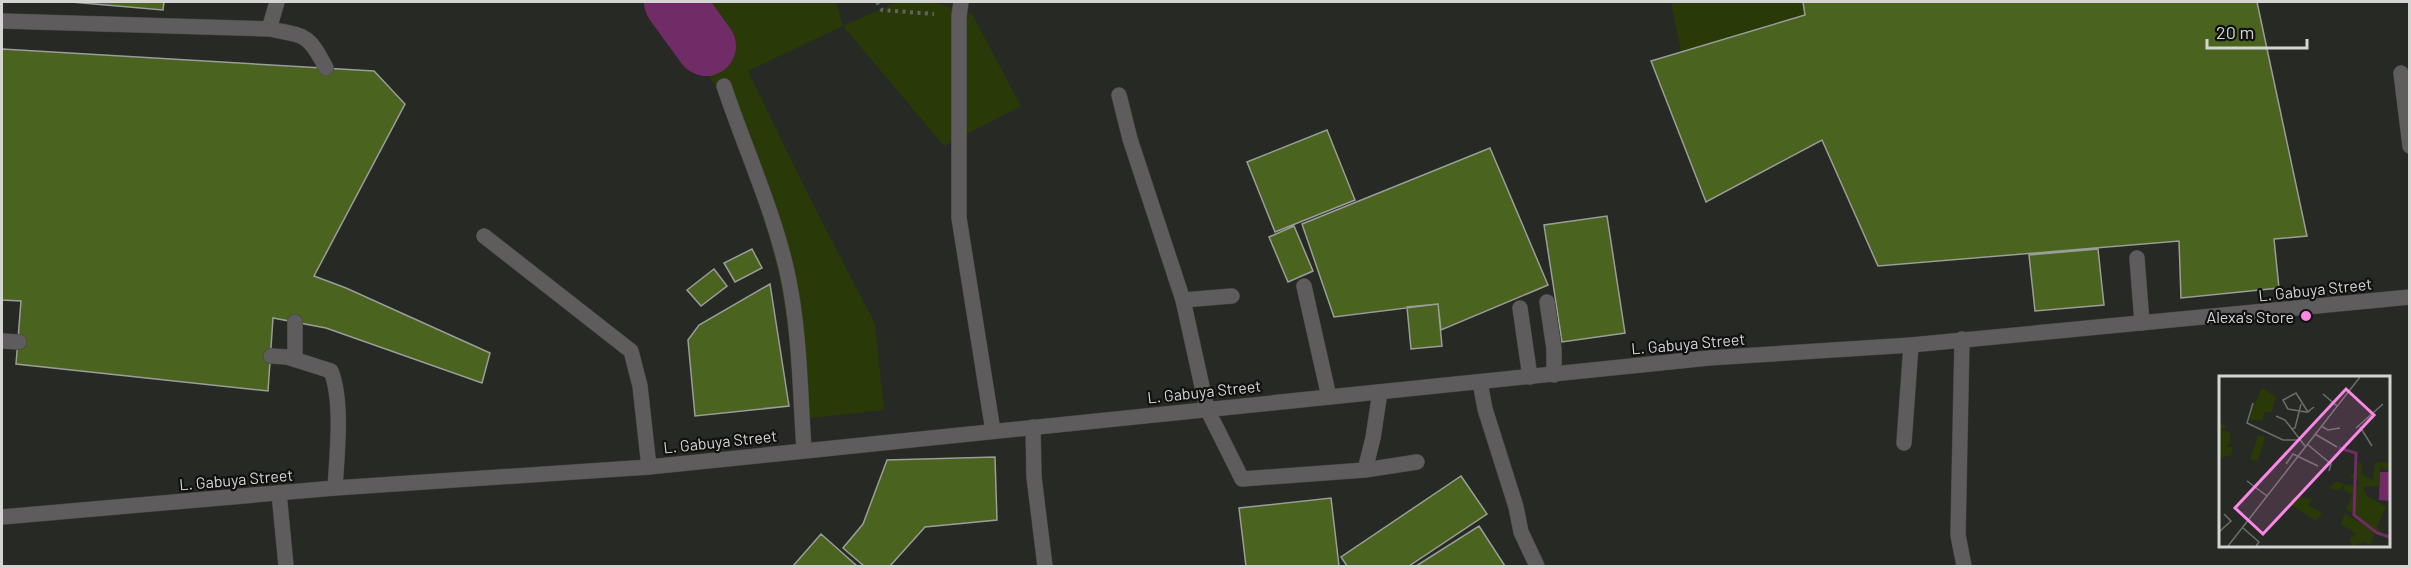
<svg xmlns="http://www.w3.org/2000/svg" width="2411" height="568" viewBox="0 0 2411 568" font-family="Barlow,sans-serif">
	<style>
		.green { fill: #293908 }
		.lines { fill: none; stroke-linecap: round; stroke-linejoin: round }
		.river { stroke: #712b66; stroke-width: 60 }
		.building { fill: #4a631e; stroke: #9b9d99; stroke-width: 1.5 }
		.service-casing { stroke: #434541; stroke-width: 16 }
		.minor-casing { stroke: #434541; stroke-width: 16 }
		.tertiary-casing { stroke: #434541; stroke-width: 16 }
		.path { stroke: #61635f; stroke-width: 4; stroke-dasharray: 3 4.5; stroke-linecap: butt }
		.service { stroke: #5e5c5d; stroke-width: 15 }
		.minor { stroke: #5e5c5d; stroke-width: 15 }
		.tertiary { stroke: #5e5c5d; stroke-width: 15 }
		.poi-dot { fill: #fb87e6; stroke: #101110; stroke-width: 2 }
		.labels { text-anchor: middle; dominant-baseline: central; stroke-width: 4.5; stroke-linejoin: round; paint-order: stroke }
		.street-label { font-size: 16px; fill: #d4d5d3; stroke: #101110 }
		.poi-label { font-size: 16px; fill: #d4d5d3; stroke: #101110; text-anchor: end }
		.inset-river { fill: none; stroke: #712b66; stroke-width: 3 }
		.inset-road { fill: none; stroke: #6c6e6b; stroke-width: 1.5 }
		.view { fill: #fb87e6; fill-opacity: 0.15; stroke: #fb87e6; stroke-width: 3 }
		.inset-edge { fill: none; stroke: #d4d5d3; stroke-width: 3 }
	</style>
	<rect width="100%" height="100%" fill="#272925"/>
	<!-- green -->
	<path class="green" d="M 656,2 L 836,2 L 843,26 L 897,2 L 933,2 L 972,14 L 1021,106 L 944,146 L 843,26 L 748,71 L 810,198 L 875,324 L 884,410 L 803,419 L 779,274 L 753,180 L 716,86 Z
		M 1671,2 L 1803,2 L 1805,15 L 1681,52 Z"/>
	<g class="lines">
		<!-- river -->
		<path class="river" d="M 674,2 L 706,46"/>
	</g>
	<!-- building -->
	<path class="building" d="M 71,2 L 164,2 L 163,10 Z
		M 1803,2 L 2257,2 L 2307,236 L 2274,239 L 2279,288 L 2181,298 L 2179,241 L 1878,266 L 1822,140 L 1706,202 L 1651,61 L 1805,15 Z
		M 2,49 L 374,71 L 405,104 L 314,276 L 346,288 L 490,353 L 482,383 L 326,328 L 273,318 L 268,391 L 16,364 L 21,301 L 2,300 Z
		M 1327,130 L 1355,200 L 1275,232 L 1247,162 Z
		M 1490,148 L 1548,285 L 1441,330 L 1438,304 L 1334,317 L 1302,224 Z
		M 1607,216 L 1625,333 L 1562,342 L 1544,225 Z
		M 1294,226 L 1313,271 L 1288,282 L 1269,237 Z
		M 752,249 L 762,268 L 735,282 L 724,263 Z
		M 2098,249 L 2104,305 L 2035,311 L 2029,255 Z
		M 714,269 L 727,286 L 701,306 L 687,290 Z
		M 770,284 L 789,406 L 695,416 L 688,340 L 699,325 Z
		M 1438,304 L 1442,346 L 1411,349 L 1407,307 Z
		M 995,457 L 997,520 L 925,527 L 890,566 L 864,566 L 843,548 L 863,524 L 887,460 Z
		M 1461,476 L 1487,514 L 1409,566 L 1347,566 L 1341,557 Z
		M 1331,498 L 1339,566 L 1246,566 L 1239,508 Z
		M 1479,526 L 1505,566 L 1416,566 Z
		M 821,534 L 857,566 L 793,566 Z"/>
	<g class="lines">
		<defs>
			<path id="service" d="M 961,2 L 959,16 L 959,218 L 993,431
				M 2,21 L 269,29 C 305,36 308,33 326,68
				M 269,29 L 277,2
				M 2401,73 L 2410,146
				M 724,86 C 745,149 774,211 788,276 C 800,333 800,392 804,449
				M 484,236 L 631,351 L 640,386 L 649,467
				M 2137,258 L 2142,323
				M 1304,286 L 1329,397
				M 1183,300 L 1232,296
				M 1547,302 L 1554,349 L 1554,375
				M 1520,308 L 1530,377
				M 295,322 L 295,359
				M 1962,339 L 1958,535 L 1964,566
				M 2,341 L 19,342
				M 271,356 L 287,357 L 331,371 C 343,401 337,455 335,488
				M 1480,382 L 1485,409 L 1516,507 L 1521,532 L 1537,566
				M 1207,409 L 1242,479 L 1365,470 L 1417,462
				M 1033,427 L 1034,477 L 1045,566
				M 1904,443 L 1911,345
				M 1365,470 L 1373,438 L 1380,392"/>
			<path id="minor" d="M 1119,95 L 1130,139 L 1183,300 L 1207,409
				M 279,493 L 286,566"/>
			<path id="tertiary" d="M 2,517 L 335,488 L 649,467 L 1709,358 L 1911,345 L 2410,297"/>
		</defs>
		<!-- service casing -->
		<use href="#service" class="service-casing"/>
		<!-- minor casing -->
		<use href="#minor" class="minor-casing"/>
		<!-- tertiary casing -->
		<use href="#tertiary" class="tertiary-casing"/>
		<!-- path -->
		<path class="path" d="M 877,2 L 882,10 L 934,14"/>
		<!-- service -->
		<use href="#service" class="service"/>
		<!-- minor -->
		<use href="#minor" class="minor"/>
		<!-- tertiary -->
		<use href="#tertiary" class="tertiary"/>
	</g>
	<!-- markers -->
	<circle class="poi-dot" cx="2306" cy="316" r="6"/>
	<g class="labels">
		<!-- street labels -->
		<g class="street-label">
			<text transform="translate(2315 289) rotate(-6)">L. Gabuya Street</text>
			<text transform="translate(1688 343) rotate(-5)">L. Gabuya Street</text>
			<text transform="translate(1204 391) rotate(-6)">L. Gabuya Street</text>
			<text transform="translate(720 441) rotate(-6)">L. Gabuya Street</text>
			<text transform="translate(236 479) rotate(-5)">L. Gabuya Street</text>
		</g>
		<!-- poi labels -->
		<g class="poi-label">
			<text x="2294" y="316">Alexa's Store</text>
		</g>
	</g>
	<!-- overview -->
	<g transform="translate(2219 376)">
		<rect width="171" height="171" fill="#272925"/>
		<path d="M 43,12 L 57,21 L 52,37 L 46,36 L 43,45 L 28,43 ZM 1,47 L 9,50 L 3,52 L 3,55 L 11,56 L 11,67 L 7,71 L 14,71 L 12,79 L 0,83 ZM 39,59 L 46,61 L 39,85 L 31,84 ZM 138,86 L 143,87 L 142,98 L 154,104 L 156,86 L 171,87 L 168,94 L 161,91 L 160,110 L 144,111 L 148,120 L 167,131 L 158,151 L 171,163 L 156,158 L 151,169 L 145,166 L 133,170 L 130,163 L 137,158 L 122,148 L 126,137 L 140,146 L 142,143 L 127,133 L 133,119 L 124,114 L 126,108 L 119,115 L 110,112 L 117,106 L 139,110 L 139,104 L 130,101 L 138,96 ZM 75,120 L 93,123 L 89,129 L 103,137 L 97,145 L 71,128 Z" fill="#293908"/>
		<path d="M 161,96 L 171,96 L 171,125 L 160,124 Z" fill="#712b66"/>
		<path class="inset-river" d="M 120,72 L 137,77 L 135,139 L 158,157 L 171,161"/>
		<path class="inset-road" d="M 104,18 L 118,30M 34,27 L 28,47 L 64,64 L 78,64M 89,36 L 77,17 L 64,24 L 69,33 L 87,36 L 89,36 L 91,34 L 95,31M 57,40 L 66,44 L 86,70M 102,50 L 109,54 L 121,52M 141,51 L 153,70M 137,52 L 164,28M 72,53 L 76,52 L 82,28M 96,58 L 118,71M 88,68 L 112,88 L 110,95M 67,88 L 74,78 L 99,90M 28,105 L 48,120M 24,152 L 40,166 L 37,170M 0,156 L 12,145 L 5,138M 9,170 L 141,1"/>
		<path class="view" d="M 127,13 L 155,39 L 44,158 L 16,132 Z"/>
		<rect width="171" height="171" class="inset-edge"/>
	</g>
	<!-- border -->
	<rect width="2411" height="568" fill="none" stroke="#d4d5d3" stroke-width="6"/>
	<!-- scale -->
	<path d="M2207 39v9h100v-9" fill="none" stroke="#d4d5d3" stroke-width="3"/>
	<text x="2216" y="39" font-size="18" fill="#d4d5d3" stroke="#101110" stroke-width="4.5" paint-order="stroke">20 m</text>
</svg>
